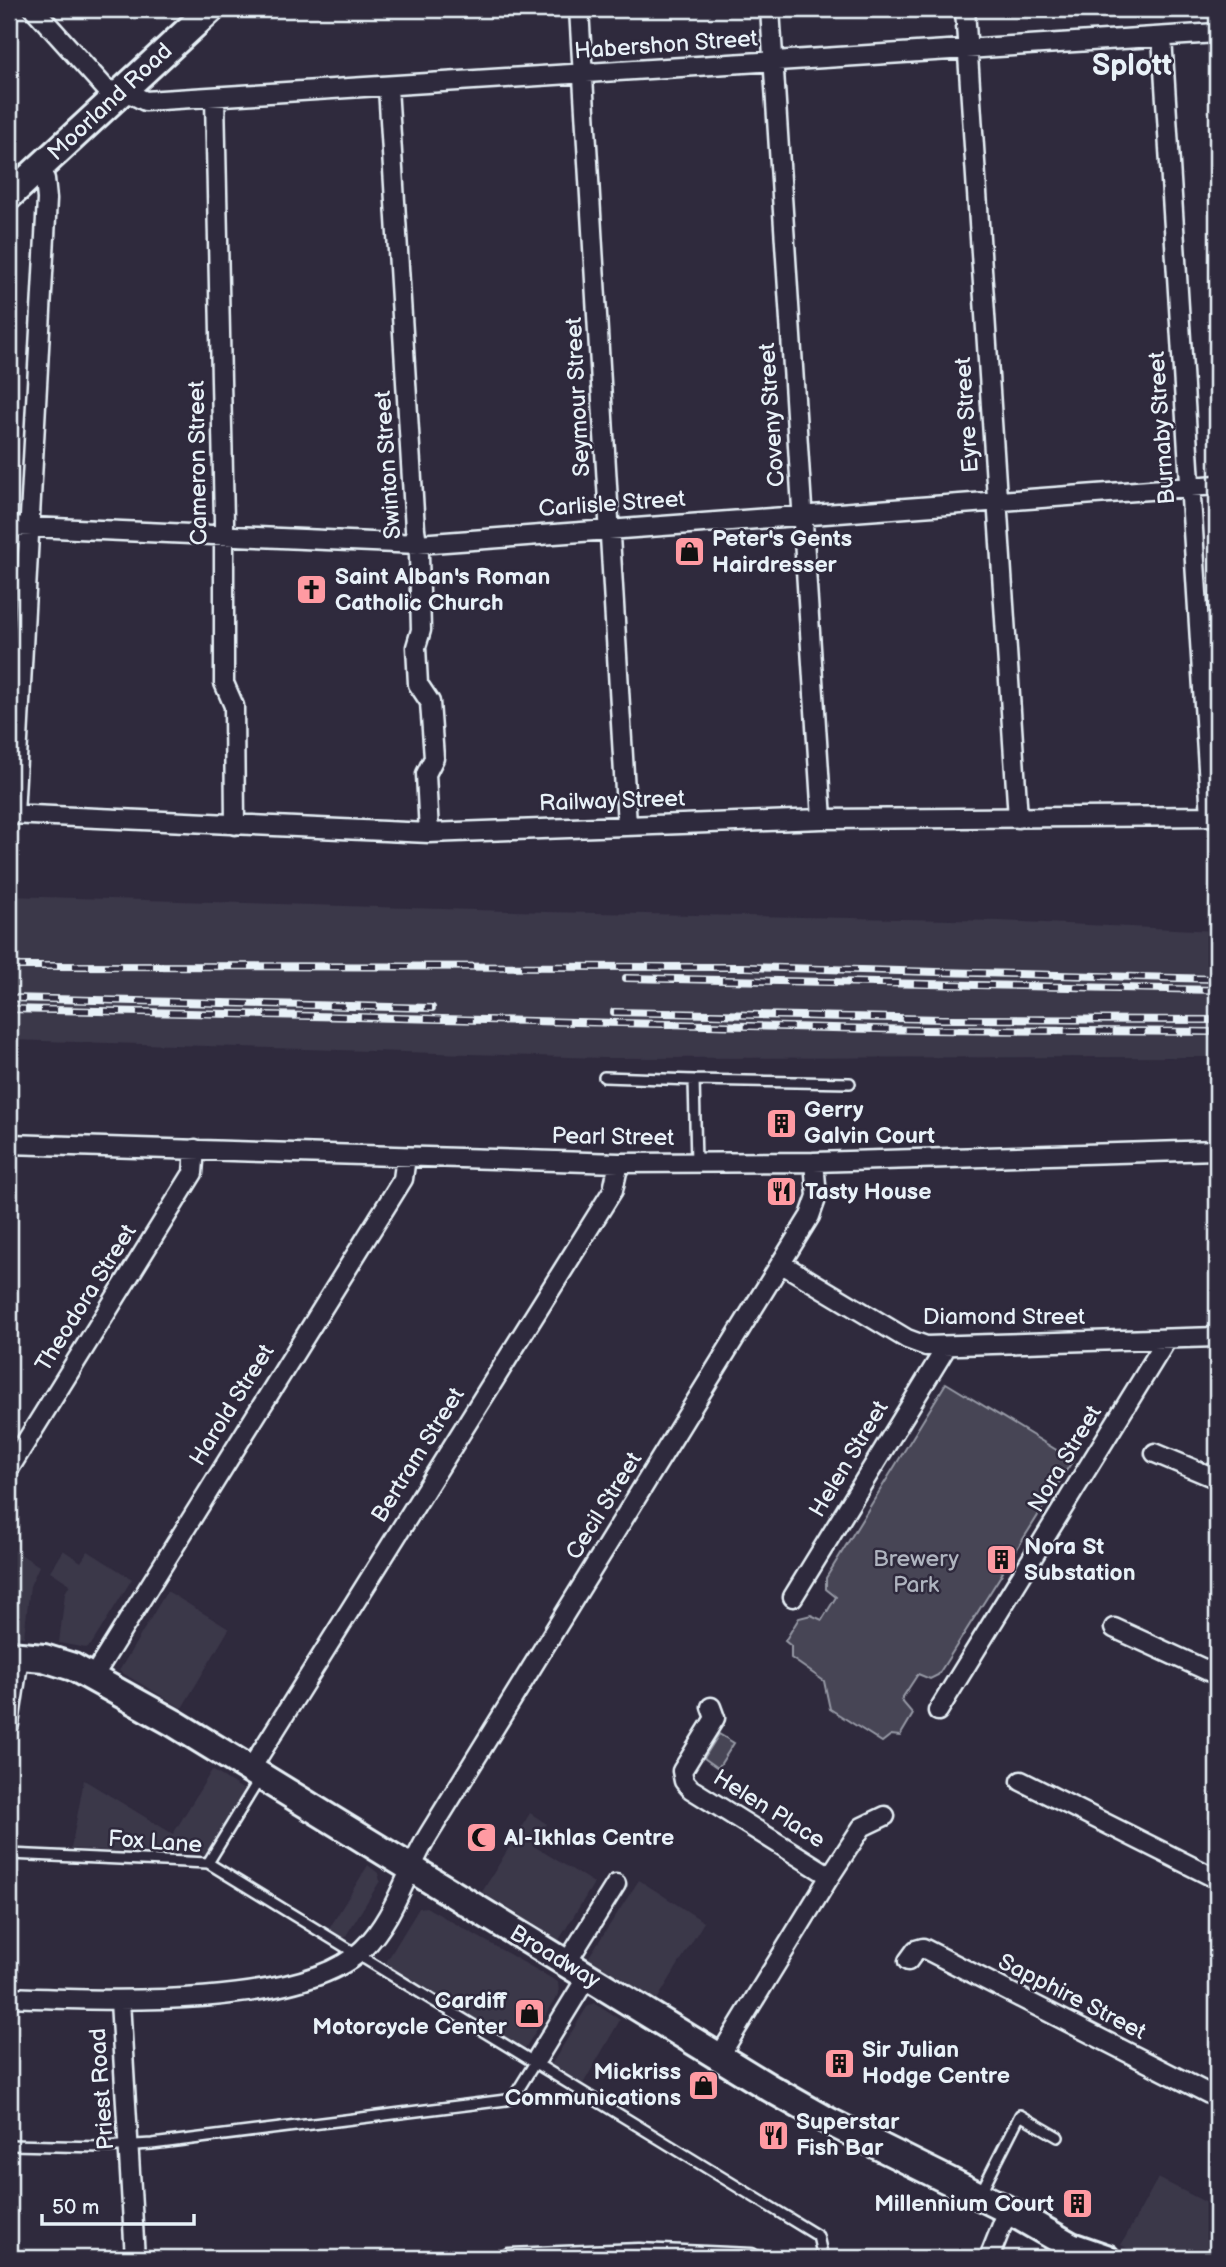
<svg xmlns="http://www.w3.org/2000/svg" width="1226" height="2267" viewBox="0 0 1226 2267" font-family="'Balsamiq Sans',sans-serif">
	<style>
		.built { fill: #3b3749 }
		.green { fill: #464455; stroke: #979aa6; stroke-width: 2 }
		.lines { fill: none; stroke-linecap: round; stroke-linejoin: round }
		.lane-casing { stroke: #e8f1f8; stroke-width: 14 }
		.street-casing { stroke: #e8f1f8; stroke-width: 23 }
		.secondary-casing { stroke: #e8f1f8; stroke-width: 32 }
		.lane { stroke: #2f2a3d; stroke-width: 9 }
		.street { stroke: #2f2a3d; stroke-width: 18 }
		.secondary { stroke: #2f2a3d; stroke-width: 26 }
		.rail-casing { stroke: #e8f1f8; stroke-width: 8 }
		.rail { stroke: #2f2a3d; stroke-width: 5; stroke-dasharray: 16; stroke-linecap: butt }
		.labels { text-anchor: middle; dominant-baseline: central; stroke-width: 5; stroke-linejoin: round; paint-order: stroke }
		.street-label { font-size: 23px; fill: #e8f1f8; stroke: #2f2a3d }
		.poi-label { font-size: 23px; font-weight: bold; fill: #e8f1f8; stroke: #2f2a3d; text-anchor: start }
		.park-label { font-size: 23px; fill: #afb4bf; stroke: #2f2a3d }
		.district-label { font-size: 30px; font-weight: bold; fill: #e8f1f8; stroke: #2f2a3d }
	</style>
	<rect width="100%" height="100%" fill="#2f2a3d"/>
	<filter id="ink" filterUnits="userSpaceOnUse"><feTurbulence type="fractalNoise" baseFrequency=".0143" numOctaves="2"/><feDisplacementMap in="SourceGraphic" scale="14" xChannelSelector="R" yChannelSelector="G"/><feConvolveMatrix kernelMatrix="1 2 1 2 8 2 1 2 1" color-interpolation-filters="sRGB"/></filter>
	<g filter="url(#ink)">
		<!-- built -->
		<path class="built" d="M 9,896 L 547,912 L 1001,921 L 1217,931 L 1217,1057 L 602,1058 L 9,1040 Z
			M 9,1547 L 39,1566 L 30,1586 L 24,1637 L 9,1635 Z
			M 63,1550 L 81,1562 L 88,1551 L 132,1579 L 91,1645 L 86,1648 L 59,1643 L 65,1593 L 70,1584 L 50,1571 Z
			M 167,1591 L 229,1629 L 182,1708 L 119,1671 Z
			M 212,1770 L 244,1790 L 205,1855 L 182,1840 L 174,1853 L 71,1849 L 84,1780 L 173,1834 Z
			M 530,1813 L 547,1824 L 532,1845 L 594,1883 L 559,1940 L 482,1892 Z
			M 368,1865 L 378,1873 L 380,1881 L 344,1939 L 329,1929 Z
			M 639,1880 L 704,1922 L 657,2000 L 588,1958 Z
			M 426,1907 L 558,1982 L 559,1994 L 524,2050 L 385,1964 L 419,1908 Z
			M 594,2003 L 620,2020 L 583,2084 L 551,2065 L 587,2007 Z
			M 1158,2178 L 1217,2208 L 1217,2258 L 1146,2258 L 1121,2245 Z"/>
		<!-- green -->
		<path class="green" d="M 946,1383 L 1073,1460 L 1015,1552 L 1002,1544 L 990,1563 L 1003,1572 L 938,1675 L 930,1679 L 918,1674 L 901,1700 L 913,1714 L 900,1736 L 891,1735 L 882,1742 L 830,1709 L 824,1681 L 791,1658 L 791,1646 L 785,1641 L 799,1618 L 811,1615 L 822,1620 L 836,1597 L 826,1589 L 826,1578 Z
			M 719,1734 L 734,1743 L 718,1768 L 704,1758 Z"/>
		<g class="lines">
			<defs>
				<path id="lane" d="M 604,1077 L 694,1080
					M 696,1162 L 694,1080 L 850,1083
					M 9,1854 L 208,1863 L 818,2236 L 823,2258
					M 208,1863 L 260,1778
					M 9,2145 L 102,2147 L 152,2144 L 506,2100 L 513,2098 L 536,2061
					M 980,2194 L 1020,2115 L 1058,2137"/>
				<path id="street" d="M 34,9 L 106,89 L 133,95 L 145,101 L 1217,33
					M 579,9 L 627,825
					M 770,9 L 822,819
					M 965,9 L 1018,818
					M 1162,37 L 1211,816
					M 388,87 L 415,529 L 419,555 L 421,630 L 416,647 L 418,684 L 430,702 L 434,758 L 426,774 L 429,833
					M 215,98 L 224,521 L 224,683 L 234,706 L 235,825
					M 9,526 L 418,544 L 1217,485
					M 9,814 L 429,833 L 822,819 L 1217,816
					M 14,815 L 47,199 L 45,179 L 38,168
					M 9,1144 L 619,1163 L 814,1162 L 1217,1150
					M 782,1264 L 907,1339 L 926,1346 L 1217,1337
					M 1155,1453 L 1217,1479
					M 9,1469 L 193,1173 L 195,1149
					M 793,1597 L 947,1346
					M 1114,1628 L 1217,1675
					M 93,1677 L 403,1179 L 406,1157
					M 711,1707 L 715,1718 L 682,1771 L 684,1781 L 691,1789 L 830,1876 L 862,1827 L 885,1816
					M 938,1711 L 1167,1339
					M 9,1724 L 19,1657
					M 250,1770 L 613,1190 L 619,1163
					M 1021,1781 L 1217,1879
					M 908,1961 L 916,1950 L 923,1948 L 1217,2098
					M 566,1964 L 616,1884
					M 9,1997 C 93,2000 301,2011 363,1949 C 395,1918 406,1871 429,1834 L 810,1216 L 817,1196 L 814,1162
					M 120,2001 L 135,2258
					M 538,2057 L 587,1977
					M 719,2057 L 830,1876
					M 509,2258 L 639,2253 L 751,2258
					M 989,2258 L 1008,2210"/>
				<path id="secondary" d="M 9,196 L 211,9
					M 9,1655 L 44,1658 L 73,1667 L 174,1723 L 770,2088 L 830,2122 L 1008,2210 L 1071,2246 L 1106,2258"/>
			</defs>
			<!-- lane casing -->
			<use href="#lane" class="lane-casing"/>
			<!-- street casing -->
			<use href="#street" class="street-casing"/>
			<!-- secondary casing -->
			<use href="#secondary" class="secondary-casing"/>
			<!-- lane -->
			<use href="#lane" class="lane"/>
			<!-- street -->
			<use href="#street" class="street"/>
			<!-- secondary -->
			<use href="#secondary" class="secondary"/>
			<defs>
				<path id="rail" d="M 9,966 L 745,967 L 1217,979
					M 626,978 L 1217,990
					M 9,998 L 432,1008
					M 9,1009 L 921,1030 L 1217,1032
					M 614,1012 L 943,1019 L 1217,1020"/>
			</defs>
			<!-- rail casing -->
			<use href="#rail" class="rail-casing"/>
			<!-- rail -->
			<use href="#rail" class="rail"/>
		</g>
	</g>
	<!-- icons -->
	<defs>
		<symbol id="shop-square" viewBox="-11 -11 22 22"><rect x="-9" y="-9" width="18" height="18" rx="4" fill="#ff9aa2" stroke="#2f2a3d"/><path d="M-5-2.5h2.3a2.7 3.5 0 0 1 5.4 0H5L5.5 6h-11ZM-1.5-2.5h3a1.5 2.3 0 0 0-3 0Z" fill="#111"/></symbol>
		<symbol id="church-square" viewBox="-11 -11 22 22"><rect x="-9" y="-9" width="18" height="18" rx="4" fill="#ff9aa2" stroke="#2f2a3d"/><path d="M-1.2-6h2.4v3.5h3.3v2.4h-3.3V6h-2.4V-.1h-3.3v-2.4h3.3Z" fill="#111"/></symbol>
		<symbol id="building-square" viewBox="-11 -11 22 22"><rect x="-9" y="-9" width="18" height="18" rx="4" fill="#ff9aa2" stroke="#2f2a3d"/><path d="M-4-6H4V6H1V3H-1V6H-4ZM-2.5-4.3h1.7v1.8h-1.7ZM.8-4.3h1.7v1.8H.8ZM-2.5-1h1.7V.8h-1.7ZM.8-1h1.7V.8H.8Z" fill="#111"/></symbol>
		<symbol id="restaurant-square" viewBox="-11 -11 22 22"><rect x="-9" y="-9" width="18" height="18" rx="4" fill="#ff9aa2" stroke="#2f2a3d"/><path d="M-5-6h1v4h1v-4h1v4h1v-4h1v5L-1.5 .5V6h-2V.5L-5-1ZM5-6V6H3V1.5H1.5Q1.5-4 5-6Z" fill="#111"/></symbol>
		<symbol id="mosque-square" viewBox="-11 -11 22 22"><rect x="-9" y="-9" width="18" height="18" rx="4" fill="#ff9aa2" stroke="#2f2a3d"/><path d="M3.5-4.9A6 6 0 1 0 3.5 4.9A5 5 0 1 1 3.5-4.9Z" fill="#111"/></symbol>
	</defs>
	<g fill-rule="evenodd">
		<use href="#shop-square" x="672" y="534" width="35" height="35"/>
		<use href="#church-square" x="294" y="572" width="35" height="35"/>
		<use href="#building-square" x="764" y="1106" width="35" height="35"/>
		<use href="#restaurant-square" x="764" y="1174" width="35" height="35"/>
		<use href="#building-square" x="984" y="1542" width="35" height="35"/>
		<use href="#mosque-square" x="464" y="1820" width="35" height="35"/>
		<use href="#shop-square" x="512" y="1996" width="35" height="35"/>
		<use href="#building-square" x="822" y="2046" width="35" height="35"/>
		<use href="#shop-square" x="686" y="2068" width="35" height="35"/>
		<use href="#restaurant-square" x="756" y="2118" width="35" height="35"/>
		<use href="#building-square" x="1060" y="2186" width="35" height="35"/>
	</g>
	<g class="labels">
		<!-- street labels -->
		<g class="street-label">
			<text transform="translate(666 45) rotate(-4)">Habershon Street</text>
			<text transform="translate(110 102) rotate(-43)">Moorland Road</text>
			<text transform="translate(578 397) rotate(-93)">Seymour Street</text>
			<text transform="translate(772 415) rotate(-94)">Coveny Street</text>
			<text transform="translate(967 415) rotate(-94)">Eyre Street</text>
			<text transform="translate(1162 428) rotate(-94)">Burnaby Street</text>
			<text transform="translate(198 463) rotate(-91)">Cameron Street</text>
			<text transform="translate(388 465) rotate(-94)">Swinton Street</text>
			<text transform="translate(612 504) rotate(-4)">Carlisle Street</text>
			<text transform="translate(612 801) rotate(-2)">Railway Street</text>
			<text transform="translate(613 1137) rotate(1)">Pearl Street</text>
			<text transform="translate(86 1298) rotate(-58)">Theodora Street</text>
			<text x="1004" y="1317">Diamond Street</text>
			<text transform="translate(232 1405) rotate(-58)">Harold Street</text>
			<text transform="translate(418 1455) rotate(-58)">Bertram Street</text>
			<text transform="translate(849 1459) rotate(-59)">Helen Street</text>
			<text transform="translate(1065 1459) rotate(-59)">Nora Street</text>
			<text transform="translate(604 1506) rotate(-58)">Cecil Street</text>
			<text transform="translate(769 1809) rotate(32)">Helen Place</text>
			<text transform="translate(155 1842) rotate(4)">Fox Lane</text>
			<text transform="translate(555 1957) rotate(31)">Broadway</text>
			<text transform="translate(1072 1997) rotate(27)">Sapphire Street</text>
			<text transform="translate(102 2089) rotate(-94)">Priest Road</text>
		</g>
		<!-- poi labels -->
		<g class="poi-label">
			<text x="712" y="539">Peter's Gents<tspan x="712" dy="26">Hairdresser</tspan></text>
			<text x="335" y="577">Saint Alban's Roman<tspan x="335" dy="26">Catholic Church</tspan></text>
			<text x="804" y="1110">Gerry<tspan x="804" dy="26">Galvin Court</tspan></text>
			<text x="805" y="1192">Tasty House</text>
			<text x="1024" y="1547">Nora St<tspan x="1024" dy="26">Substation</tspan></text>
			<text x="504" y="1838">Al-Ikhlas Centre</text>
			<text x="507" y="2001" text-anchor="end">Cardiff<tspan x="507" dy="26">Motorcycle Center</tspan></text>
			<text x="862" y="2050">Sir Julian<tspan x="862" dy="26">Hodge Centre</tspan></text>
			<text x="681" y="2072" text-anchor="end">Mickriss<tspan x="681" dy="26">Communications</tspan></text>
			<text x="796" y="2122">Superstar<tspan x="796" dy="26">Fish Bar</tspan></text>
			<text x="1054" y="2204" text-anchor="end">Millennium Court</text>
		</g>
		<!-- park labels -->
		<g class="park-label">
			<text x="916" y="1559">Brewery<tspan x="916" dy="26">Park</tspan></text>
		</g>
		<!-- district labels -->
		<g class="district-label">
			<text x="1132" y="66">Splott</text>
		</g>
	</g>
	<!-- margin -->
	<rect width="1226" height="2267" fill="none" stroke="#2f2a3d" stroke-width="35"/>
	<rect x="18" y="18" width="1191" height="2232" fill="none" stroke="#e8f1f8" stroke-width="2.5" filter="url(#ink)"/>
	<!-- scale -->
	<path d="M42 2214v10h152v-10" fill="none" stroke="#e8f1f8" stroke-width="3.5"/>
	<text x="52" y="2214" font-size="21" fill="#e8f1f8" stroke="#2f2a3d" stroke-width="5" paint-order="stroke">50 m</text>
</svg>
